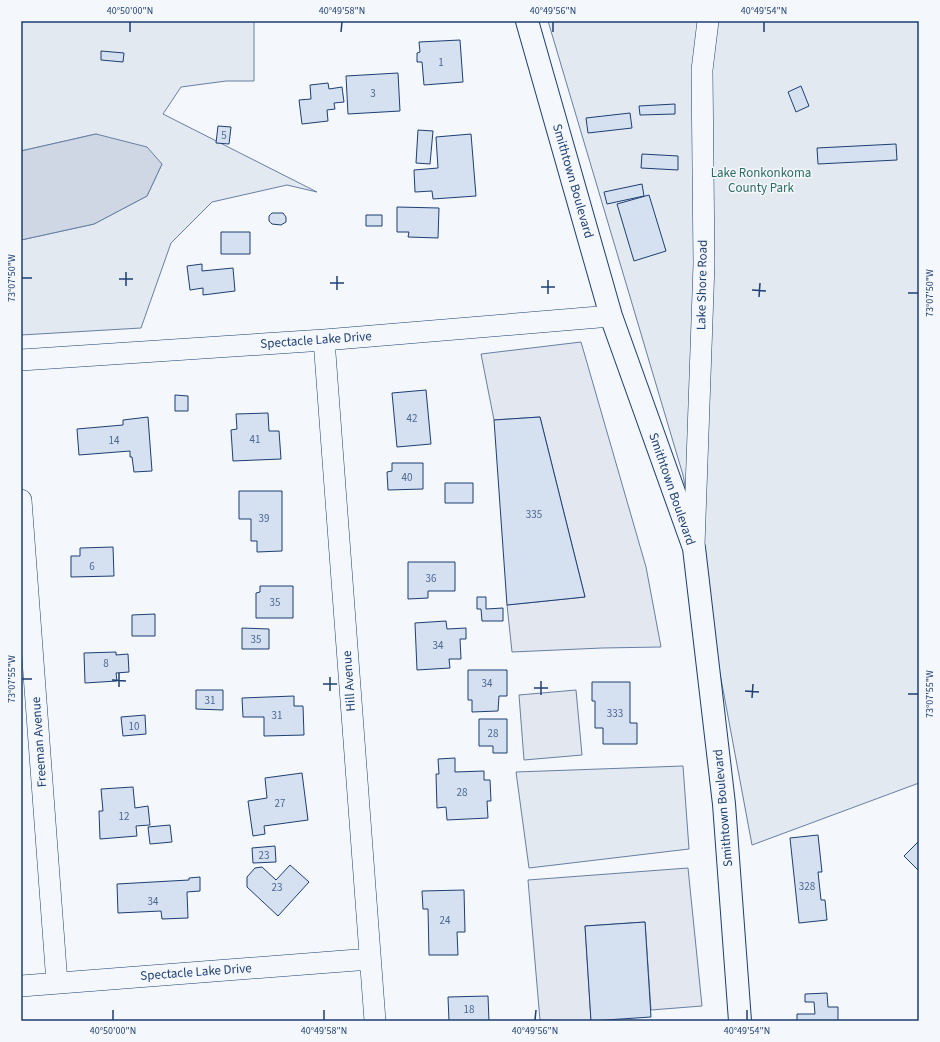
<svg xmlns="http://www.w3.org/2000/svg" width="940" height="1042" viewBox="0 0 940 1042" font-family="'Source Sans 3',sans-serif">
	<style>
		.green { fill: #e3e9f0; stroke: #687fa3 }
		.parking { fill: #e3e8f0; stroke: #687fa3 }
		.water { fill: #cfd7e4; stroke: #687fa3 }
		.building { fill: #d5e0f0; stroke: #1d3f73 }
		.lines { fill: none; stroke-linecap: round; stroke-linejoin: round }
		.street-casing { stroke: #1d3f73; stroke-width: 22 }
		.primary-casing { stroke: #1d3f73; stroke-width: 24 }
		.street { stroke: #f4f7fb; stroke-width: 21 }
		.primary { stroke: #f4f7fb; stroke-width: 22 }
		.ticks { fill: none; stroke: #1d3f73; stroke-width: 1.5 }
		.labels { text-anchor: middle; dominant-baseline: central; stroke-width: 3; stroke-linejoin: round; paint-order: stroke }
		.number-label { font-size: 11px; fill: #4b6792 }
		.park-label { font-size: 13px; fill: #2c6c60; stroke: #f4f7fb }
		.street-label { font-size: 13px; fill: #1d3f73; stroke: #f4f7fb }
		.neatline { fill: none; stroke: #1d3f73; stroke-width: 1.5 }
		.ticks-label { font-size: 10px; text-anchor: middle; fill: #1d3f73 }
	</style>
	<rect width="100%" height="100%" fill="#f4f7fb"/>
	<!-- green -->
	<path class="green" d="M 21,21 L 254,21 L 254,81 L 226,81 L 181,87 L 163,114 L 317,192 L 287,185 L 212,202 L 171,243 L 141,328 L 21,335 L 21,240 L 94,224 L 147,196 L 162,164 L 96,134 L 21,151 Z
		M 548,21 L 919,21 L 919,783 L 752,845 L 683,475 Z
		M 683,766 L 689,849 L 529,868 L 516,772 Z"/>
	<!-- parking -->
	<path class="parking" d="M 581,342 L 646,567 L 661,647 L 602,648 L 512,652 L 507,605 L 585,597 L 540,417 L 494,420 L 481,354 Z
		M 576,690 L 582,755 L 524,760 L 519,695 Z
		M 688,868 L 702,1006 L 651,1010 L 645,922 L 585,926 L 591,1021 L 540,1020 L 528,880 Z"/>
	<!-- water -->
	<path class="water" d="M 96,134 L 147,147 L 162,164 L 147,196 L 94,224 L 21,240 L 21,151 Z"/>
	<!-- building -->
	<path class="building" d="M 460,40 L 463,82 L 424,85 L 422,62 L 417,62 L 417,53 L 420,52 L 419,42 Z
		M 101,51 L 124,53 L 123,62 L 101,60 Z
		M 398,73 L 400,111 L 348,114 L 346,76 Z
		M 328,83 L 329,89 L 342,87 L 344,102 L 334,103 L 335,109 L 327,110 L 328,121 L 302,124 L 299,100 L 311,99 L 310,85 Z
		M 801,86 L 809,106 L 796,112 L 788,92 Z
		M 675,104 L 675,114 L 640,115 L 639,106 Z
		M 630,113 L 632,128 L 588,133 L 586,118 Z
		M 218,126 L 231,127 L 229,144 L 216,143 Z
		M 418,130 L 433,131 L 430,164 L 416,163 Z
		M 471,134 L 476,196 L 433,199 L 432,191 L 415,192 L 414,170 L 438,168 L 436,137 Z
		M 896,144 L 897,160 L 818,164 L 817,148 Z
		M 642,154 L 678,156 L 678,170 L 641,168 Z
		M 642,184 L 644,196 L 607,204 L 604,192 Z
		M 649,195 L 666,251 L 634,261 L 617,204 Z
		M 397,207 L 439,208 L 438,238 L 408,237 L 409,232 L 397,232 Z
		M 272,213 L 283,213 L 286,217 L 286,222 L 281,225 L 272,224 L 269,221 L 269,216 Z
		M 366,215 L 382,215 L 382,226 L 366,226 Z
		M 221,232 L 250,232 L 250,254 L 221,254 Z
		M 202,264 L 202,271 L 233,268 L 235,291 L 203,295 L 203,288 L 190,290 L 187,266 Z
		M 426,390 L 431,444 L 397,447 L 392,393 Z
		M 175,395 L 188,396 L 188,411 L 175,411 Z
		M 268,413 L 269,431 L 279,431 L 281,459 L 233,461 L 231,430 L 237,429 L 236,414 Z
		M 148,417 L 152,471 L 134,472 L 132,457 L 130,457 L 130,451 L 79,455 L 77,429 L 123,425 L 123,420 Z
		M 540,417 L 585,597 L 507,605 L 494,420 Z
		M 392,463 L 423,463 L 423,489 L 388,490 L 387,472 L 392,471 Z
		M 445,483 L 473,483 L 473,503 L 445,503 Z
		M 239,491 L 282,491 L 282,551 L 257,552 L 257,541 L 251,541 L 251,519 L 239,519 Z
		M 113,547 L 114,576 L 71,577 L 71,556 L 80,556 L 80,548 Z
		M 408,562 L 455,562 L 455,591 L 428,591 L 428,598 L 408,599 Z
		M 260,586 L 293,586 L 293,618 L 256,618 L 256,593 L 260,592 Z
		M 477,597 L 486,597 L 486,609 L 503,608 L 503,621 L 482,621 L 481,609 L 477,609 Z
		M 155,614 L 155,636 L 132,636 L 132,615 Z
		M 446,621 L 447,629 L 466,628 L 466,639 L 460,639 L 461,659 L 449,659 L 450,668 L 417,670 L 415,623 Z
		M 242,628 L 269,629 L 269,649 L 242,649 Z
		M 116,652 L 116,655 L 128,654 L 129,672 L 116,673 L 117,681 L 85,683 L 84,653 Z
		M 468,670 L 507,670 L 507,696 L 499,696 L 498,711 L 472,712 L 472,700 L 468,700 Z
		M 592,682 L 630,682 L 630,723 L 637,723 L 637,744 L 603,744 L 603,728 L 595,728 L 595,701 L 592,701 Z
		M 196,690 L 223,690 L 223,710 L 196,709 Z
		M 294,696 L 294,706 L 303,706 L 304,735 L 264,736 L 264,717 L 243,717 L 242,698 Z
		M 145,715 L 146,734 L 123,736 L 121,717 Z
		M 479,719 L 507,719 L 507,753 L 493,753 L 493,746 L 479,746 Z
		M 455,758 L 455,772 L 484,771 L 484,780 L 490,780 L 491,801 L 487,801 L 488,818 L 447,820 L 446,807 L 437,808 L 436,774 L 439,774 L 438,759 Z
		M 302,773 L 308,820 L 264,826 L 265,834 L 253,836 L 248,801 L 267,798 L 265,778 Z
		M 133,787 L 135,808 L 148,806 L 150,825 L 136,826 L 137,836 L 100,839 L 99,811 L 103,811 L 101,789 Z
		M 170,825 L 172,842 L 150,844 L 148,827 Z
		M 818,835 L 822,872 L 818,872 L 821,900 L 825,900 L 827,920 L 799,923 L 790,838 Z
		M 919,841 L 919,871 L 904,856 Z
		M 275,846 L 276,862 L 253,863 L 252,848 Z
		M 290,865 L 309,882 L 278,916 L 247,887 L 247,877 L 255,868 L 262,867 L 276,880 Z
		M 200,877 L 200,891 L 187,892 L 188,918 L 162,919 L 161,911 L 118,913 L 117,884 L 189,880 L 189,878 Z
		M 464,890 L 465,932 L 457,932 L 458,955 L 429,955 L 428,909 L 423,909 L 422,891 Z
		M 645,922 L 651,1017 L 591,1021 L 585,926 Z
		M 827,993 L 828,1007 L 838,1007 L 838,1021 L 797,1021 L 797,1014 L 815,1014 L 814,1002 L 805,1002 L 805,994 Z
		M 488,996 L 489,1021 L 449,1021 L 448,997 Z"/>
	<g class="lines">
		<defs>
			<path id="street" d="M 324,340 L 375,1021
				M 21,360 L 324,340 L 611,316
				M 21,500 L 57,983
				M 694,546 L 704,264 L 702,70 L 708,21
				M 21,986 L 370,959"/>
			<path id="primary" d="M 527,21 L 611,316 L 694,548 L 724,804 L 740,1021"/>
		</defs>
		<!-- street casing -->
		<use href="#street" class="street-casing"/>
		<!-- primary casing -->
		<use href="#primary" class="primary-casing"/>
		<!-- street -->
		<use href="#street" class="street"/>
		<!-- primary -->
		<use href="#primary" class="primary"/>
	</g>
	<!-- ticks -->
	<path class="ticks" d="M 130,32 L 130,22M 341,32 L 342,22M 553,32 L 553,22M 764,32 L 764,22M 22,278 L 32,278M 119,279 L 133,279M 330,283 L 344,283M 126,286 L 126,272M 541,287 L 555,287M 337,290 L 337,276M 752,290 L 766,291M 908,293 L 918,293M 548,294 L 548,280M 759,297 L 760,283M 22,679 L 32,679M 112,680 L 126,681M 323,684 L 337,684M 119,687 L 119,673M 534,688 L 548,688M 330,691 L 330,677M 745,691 L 759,692M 908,694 L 918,694M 541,695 L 541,681M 752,698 L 753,684M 113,1020 L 113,1010M 324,1020 L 324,1010M 535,1020 L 536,1010M 747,1020 L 747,1010"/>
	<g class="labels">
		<!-- number labels -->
		<g class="number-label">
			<text x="441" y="62">1</text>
			<text x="373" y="93">3</text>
			<text x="224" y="135">5</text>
			<text x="412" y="418">42</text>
			<text x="255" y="439">41</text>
			<text x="114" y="440">14</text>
			<text x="407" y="477">40</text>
			<text x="534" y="514">335</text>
			<text x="264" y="518">39</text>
			<text x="92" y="566">6</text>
			<text x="431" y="578">36</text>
			<text x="275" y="602">35</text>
			<text x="256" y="639">35</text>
			<text x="438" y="645">34</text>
			<text x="106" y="663">8</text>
			<text x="487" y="683">34</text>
			<text x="210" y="700">31</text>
			<text x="615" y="713">333</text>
			<text x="277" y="715">31</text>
			<text x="134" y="726">10</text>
			<text x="493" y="733">28</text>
			<text x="462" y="792">28</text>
			<text x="280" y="803">27</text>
			<text x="124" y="816">12</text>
			<text x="264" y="855">23</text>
			<text x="807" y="886">328</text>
			<text x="277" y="887">23</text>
			<text x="153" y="901">34</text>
			<text x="445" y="920">24</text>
			<text x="469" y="1009">18</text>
		</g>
		<!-- park labels -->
		<g class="park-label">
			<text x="761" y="173">Lake Ronkonkoma<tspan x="761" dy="15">County Park</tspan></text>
		</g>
		<!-- street labels -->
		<g class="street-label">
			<text transform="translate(573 181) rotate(74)">Smithtown Boulevard</text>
			<text transform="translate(702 285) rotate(-89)">Lake Shore Road</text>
			<text transform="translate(316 340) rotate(-4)">Spectacle Lake Drive</text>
			<text transform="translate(672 489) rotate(71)">Smithtown Boulevard</text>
			<text transform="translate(349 681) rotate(-94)">Hill Avenue</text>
			<text transform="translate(39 742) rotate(-94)">Freeman Avenue</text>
			<text transform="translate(723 808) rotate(-95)">Smithtown Boulevard</text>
			<text transform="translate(196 972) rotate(-4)">Spectacle Lake Drive</text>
		</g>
	</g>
	<!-- border -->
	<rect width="940" height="1042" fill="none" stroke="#f4f7fb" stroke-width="44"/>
	<rect x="22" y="22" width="896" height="998" class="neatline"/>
	<g class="ticks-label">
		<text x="130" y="14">40°50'00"N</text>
		<text x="342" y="14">40°49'58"N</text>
		<text x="553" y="14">40°49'56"N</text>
		<text x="764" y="14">40°49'54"N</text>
		<text transform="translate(11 278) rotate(-90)" y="4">73°07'50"W</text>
		<text transform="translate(929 293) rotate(-90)" y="4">73°07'50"W</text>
		<text transform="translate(11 679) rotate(-90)" y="4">73°07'55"W</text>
		<text transform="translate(929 694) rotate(-90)" y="4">73°07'55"W</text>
		<text x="113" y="1034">40°50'00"N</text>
		<text x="324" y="1034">40°49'58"N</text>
		<text x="535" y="1034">40°49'56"N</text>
		<text x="747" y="1034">40°49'54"N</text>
	</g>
</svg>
